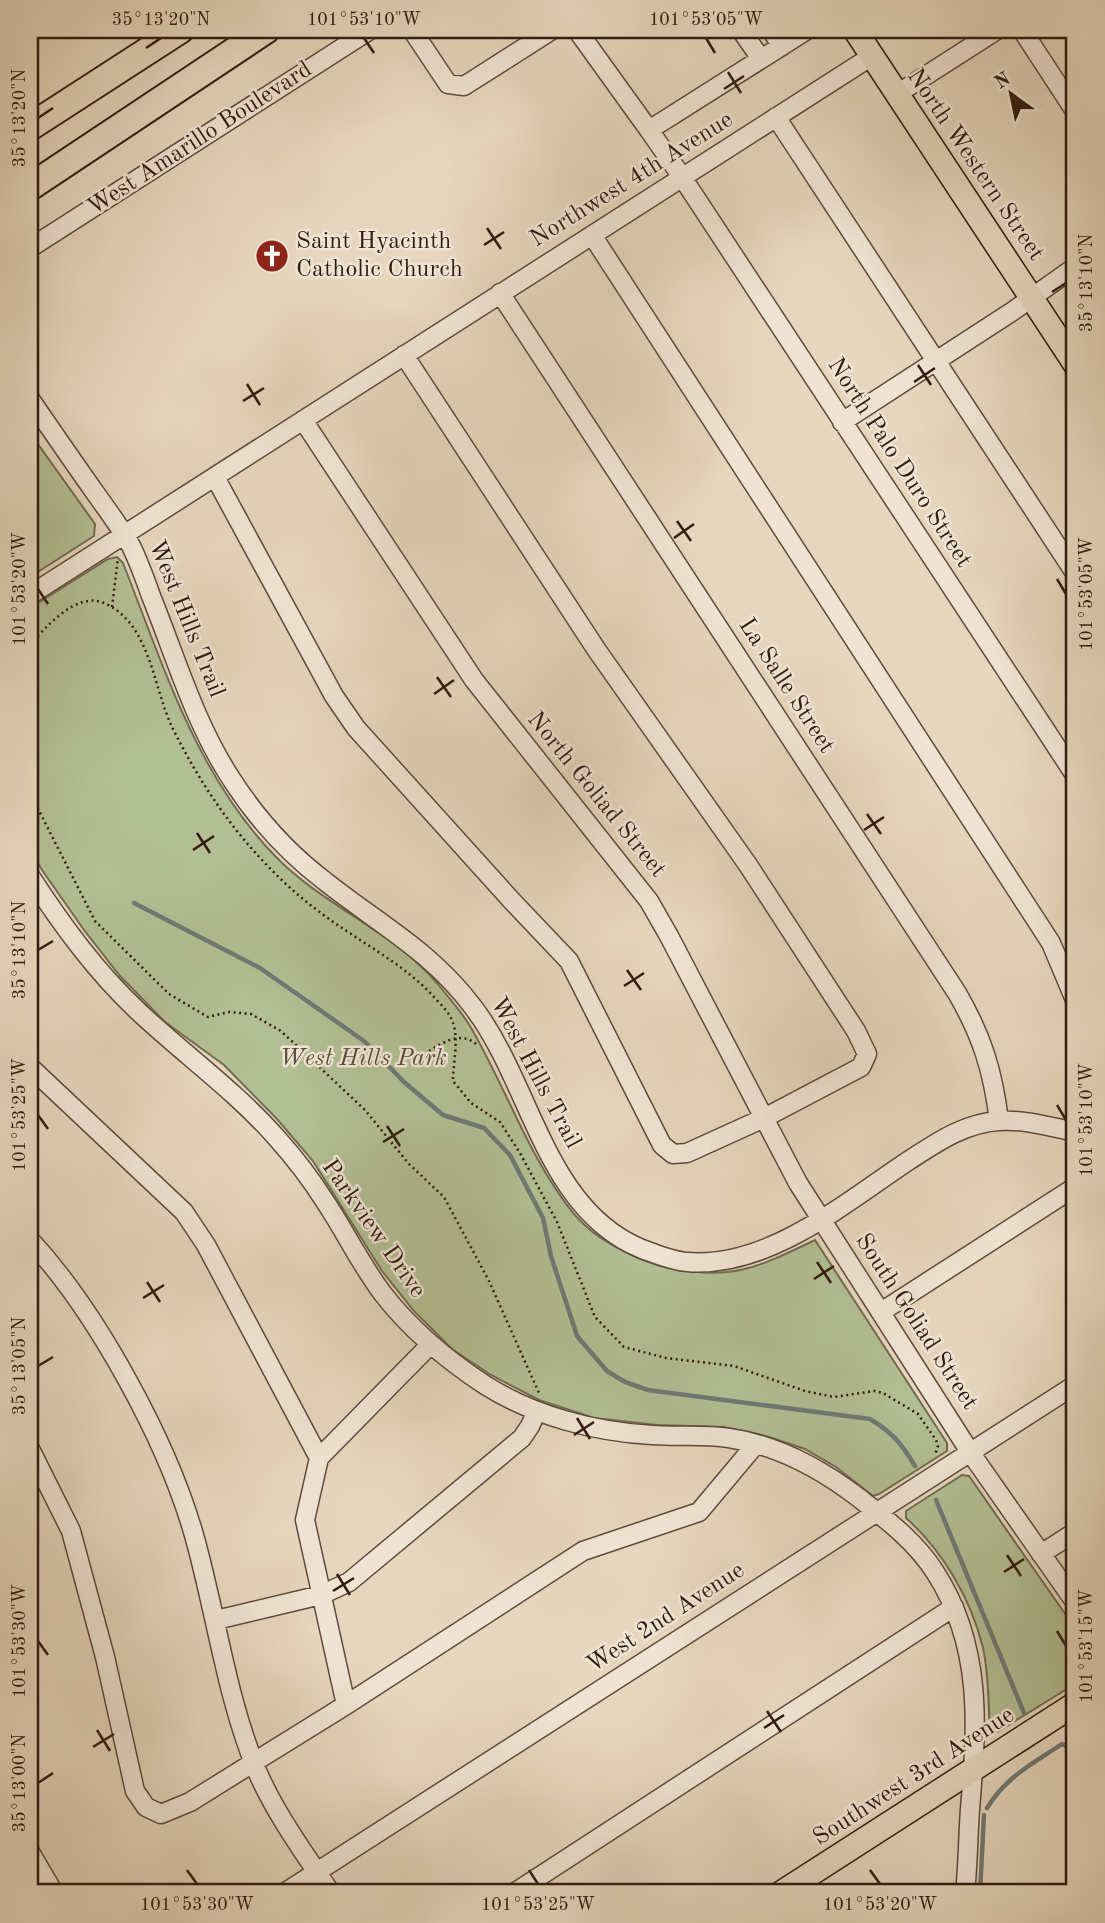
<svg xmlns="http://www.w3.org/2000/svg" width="1105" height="1923" viewBox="0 0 1105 1923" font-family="'Old Standard TT',serif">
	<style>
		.green { fill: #b2be93; stroke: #726c52; stroke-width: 2 }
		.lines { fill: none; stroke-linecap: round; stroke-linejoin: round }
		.stream { stroke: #6f7975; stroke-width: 4.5 }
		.minor-casing { stroke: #5f4a3b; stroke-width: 21 }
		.major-casing { stroke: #321b10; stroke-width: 26 }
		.highway-casing { stroke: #321b10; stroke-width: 30 }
		.path { stroke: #321b10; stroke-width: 2.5; stroke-dasharray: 2 3.5; stroke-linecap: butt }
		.minor { stroke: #efe4d4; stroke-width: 18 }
		.major { stroke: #e6d6bd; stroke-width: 23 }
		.highway { stroke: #e6d6bd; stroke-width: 26 }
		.ticks { fill: none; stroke: #321b10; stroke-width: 2.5 }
		.labels { text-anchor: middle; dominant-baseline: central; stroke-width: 5; stroke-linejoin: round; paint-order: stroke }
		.street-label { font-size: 24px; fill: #321b10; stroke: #efe4d4 }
		.poi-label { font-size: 24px; fill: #321b10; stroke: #efe4d4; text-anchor: start }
		.park-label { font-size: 24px; font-style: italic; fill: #584c37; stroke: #efe4d4 }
		.neatline { fill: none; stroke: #321b10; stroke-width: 2.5 }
		.ticks-label { font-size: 18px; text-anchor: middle; fill: #321b10 }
	</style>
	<rect width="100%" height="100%" fill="#e6d6bd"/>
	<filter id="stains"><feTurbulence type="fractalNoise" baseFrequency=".00286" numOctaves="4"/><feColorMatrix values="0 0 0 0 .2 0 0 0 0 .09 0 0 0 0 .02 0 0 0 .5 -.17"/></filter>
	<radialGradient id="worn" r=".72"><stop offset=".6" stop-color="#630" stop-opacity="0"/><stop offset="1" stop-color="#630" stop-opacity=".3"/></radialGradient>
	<!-- green -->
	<path class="green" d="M 30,433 L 95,524 L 94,536 L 30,577 Z
		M 117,557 L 123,563 C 164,667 198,780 280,861 C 326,906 395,934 437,983 C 448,997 461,1011 470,1026 C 506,1087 529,1159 574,1214 C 594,1238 631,1258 661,1266 C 729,1282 755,1269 815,1240 L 947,1443 L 947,1451 L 879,1494 L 873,1496 L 836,1467 L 805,1449 L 766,1436 L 723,1427 L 657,1425 L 594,1418 L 539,1400 L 491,1375 L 452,1349 L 414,1311 L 382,1271 L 313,1161 L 277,1119 L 224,1065 L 165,1022 L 120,976 L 84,930 L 42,870 L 30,849 L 30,608 L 108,559 Z
		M 962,1475 L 969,1476 L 1075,1628 L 1075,1684 L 994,1734 L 990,1730 C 988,1703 989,1674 983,1648 C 971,1599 943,1551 906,1518 L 906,1511 Z"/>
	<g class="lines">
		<!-- stream -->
		<path class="stream" d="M 134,903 L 260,968 L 364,1041 L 404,1082 L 443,1115 L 484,1128 L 510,1155 L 543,1218 L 551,1256 L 577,1336 L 607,1371 L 625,1382 L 648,1390 L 870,1419 C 893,1433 901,1443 915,1466
			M 936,1500 L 1024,1713
			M 987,1808 C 1006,1777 1032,1764 1062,1744 L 1075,1751
			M 980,1893 L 984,1815"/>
		<defs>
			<path id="minor" d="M 412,30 L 448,84 L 464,86 L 552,30
				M 577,30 L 649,130
				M 741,30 L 761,59
				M 771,30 L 782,46
				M 807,30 L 649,130 L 682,177 L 1075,775
				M 1022,30 L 1075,111
				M 897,94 L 997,30
				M 776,117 L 1075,573
				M 592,235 L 1051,943 L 1075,1000
				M 30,248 L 370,30
				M 500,293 L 957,993 C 982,1036 993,1071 999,1121
				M 30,399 C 52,431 74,463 96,494 C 108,511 121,528 131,546 C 139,562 145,579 151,596 C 176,658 195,724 232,780 C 257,819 289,854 326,882 C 379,924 431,951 473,1007 C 532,1084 544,1209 642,1249 C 656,1254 672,1261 687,1262 C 767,1269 845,1203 908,1161 C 936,1143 964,1123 999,1121 C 1024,1119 1051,1127 1075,1132
				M 303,420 L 474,680 L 649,901 L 669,936 L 798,1183 L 970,1452 L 1075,1602
				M 842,422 L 1013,311 L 1075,267
				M 215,477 L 334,696 L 356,728 L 512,901 L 569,961 L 662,1145 L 673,1154 L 687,1153 L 764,1118 L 861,1067 L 867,1054 L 856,1031 L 748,865 L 596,649 L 404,355
				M 30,595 L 872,56
				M 30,876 C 62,925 96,972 140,1013 C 185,1055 234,1090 275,1136 C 294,1157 311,1179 326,1203 C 346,1233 361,1265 383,1294 C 411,1330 447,1360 485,1385 C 534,1416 595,1432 652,1435 C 678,1437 703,1434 729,1438 C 778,1445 820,1468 859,1498 C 887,1520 916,1542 935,1572 C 983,1646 977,1726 970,1809 C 968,1837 968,1865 965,1893
				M 30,1067 L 184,1212 L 206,1245 L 319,1458
				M 30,1240 C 97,1312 167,1441 194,1535 C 216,1613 226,1696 257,1771 C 276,1815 305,1854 331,1893
				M 881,1312 L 1075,1187
				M 30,1449 L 71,1531 L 105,1657 L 135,1791 L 146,1807 L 161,1814 L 190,1802 L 346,1705 L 583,1551 L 699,1512 L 756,1444
				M 1041,1554 L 1075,1532
				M 216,1620 L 321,1595 L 349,1582 L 522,1438 L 530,1426 L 537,1411
				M 346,1705 L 305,1520 L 319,1458 L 431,1344
				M 30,1852 L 54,1893
				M 284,1893 L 1075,1385
				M 514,1893 L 954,1607"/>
			<path id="major" d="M 855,30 L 1075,364
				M 781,1893 L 1075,1704"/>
			<path id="highway" d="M 30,127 L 180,30
				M 30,187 L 266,30"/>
		</defs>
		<!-- minor casing -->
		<use href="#minor" class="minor-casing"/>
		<!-- major casing -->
		<use href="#major" class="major-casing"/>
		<!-- highway casing -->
		<use href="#highway" class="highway-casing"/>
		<!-- path -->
		<path class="path" d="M 112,607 L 118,558
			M 30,644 C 47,627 76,591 104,603 C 151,623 153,689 173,729 C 192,767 214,803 241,836 C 265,865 291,891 321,913 C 359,942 402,962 435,998 C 442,1006 450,1013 453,1023 C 459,1038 453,1065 453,1081 L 471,1103 L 500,1122 L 520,1153 L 557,1222 L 595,1317 L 624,1347 L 666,1358 L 734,1366 L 805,1391 L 834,1397 L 874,1391 L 883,1393 L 918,1414 L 936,1440 L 938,1446 L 935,1455
			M 30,793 L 95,921 L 169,994 L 208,1017 L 229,1012 L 251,1014 L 281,1031 L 365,1110 L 409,1164 L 444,1197 L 489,1281 L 539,1393
			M 429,1051 C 444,1042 461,1031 476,1044"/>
		<!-- minor -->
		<use href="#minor" class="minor"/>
		<!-- major -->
		<use href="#major" class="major"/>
		<!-- highway -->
		<use href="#highway" class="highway"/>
	</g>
	<!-- ticks -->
	<path class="ticks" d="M 364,38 L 374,53M 706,38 L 715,53M 146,48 L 161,38M 728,72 L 741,93M 724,89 L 744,76M 38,118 L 53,108M 487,228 L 501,249M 484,245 L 504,232M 1052,292 L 1066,283M 918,365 L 931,385M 914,382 L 935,368M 247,384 L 260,405M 243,401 L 264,388M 677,521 L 691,541M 674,538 L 694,524M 1057,579 L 1066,594M 38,589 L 48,604M 437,677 L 451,697M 434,694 L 454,680M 867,814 L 881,834M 864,830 L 884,817M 197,833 L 210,853M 193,850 L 214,836M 38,950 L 53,941M 627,970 L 641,990M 624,986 L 644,973M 1057,1105 L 1066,1120M 38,1115 L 48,1129M 387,1126 L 400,1146M 383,1142 L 404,1129M 817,1262 L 831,1283M 814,1279 L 834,1266M 147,1282 L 160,1302M 143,1298 L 164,1285M 38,1366 L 53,1357M 577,1418 L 590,1439M 574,1435 L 594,1422M 1007,1555 L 1021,1576M 1004,1572 L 1024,1559M 337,1574 L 350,1595M 333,1591 L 354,1578M 1057,1631 L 1066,1646M 38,1641 L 48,1655M 767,1711 L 781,1732M 764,1728 L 784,1715M 97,1730 L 110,1751M 93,1747 L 114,1734M 38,1783 L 53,1773M 187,1870 L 197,1884M 529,1870 L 538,1884M 870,1870 L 880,1884"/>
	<!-- icons -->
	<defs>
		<symbol id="church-disc" viewBox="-11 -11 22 22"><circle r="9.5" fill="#8f2418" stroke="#efe4d4"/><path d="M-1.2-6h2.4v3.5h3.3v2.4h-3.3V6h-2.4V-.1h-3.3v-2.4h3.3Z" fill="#fff"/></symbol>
	</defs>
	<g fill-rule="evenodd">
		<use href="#church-disc" x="253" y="237" width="38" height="38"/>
	</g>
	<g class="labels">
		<!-- street labels -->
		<g class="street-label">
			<text transform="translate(200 139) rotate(-33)">West Amarillo Boulevard</text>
			<text transform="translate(975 165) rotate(56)">North Western Street</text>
			<text transform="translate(632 180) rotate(-32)">Northwest 4th Avenue</text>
			<text transform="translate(899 463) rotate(57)">North Palo Duro Street</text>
			<text transform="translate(186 619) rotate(68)">West Hills Trail</text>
			<text transform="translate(786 686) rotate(57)">La Salle Street</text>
			<text transform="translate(596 795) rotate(51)">North Goliad Street</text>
			<text transform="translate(535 1073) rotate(62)">West Hills Trail</text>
			<text transform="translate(373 1229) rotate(55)">Parkview Drive</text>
			<text transform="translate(916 1322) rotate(57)">South Goliad Street</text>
			<text transform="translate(666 1618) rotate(-33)">West 2nd Avenue</text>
			<text transform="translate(914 1777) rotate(-33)">Southwest 3rd Avenue</text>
		</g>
		<!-- poi labels -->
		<g class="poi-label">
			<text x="296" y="242">Saint Hyacinth<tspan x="296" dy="28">Catholic Church</tspan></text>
		</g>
		<!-- park labels -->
		<g class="park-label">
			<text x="363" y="1059">West Hills Park</text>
		</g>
	</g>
	<!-- margin -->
	<rect width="1105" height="1923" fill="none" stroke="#e6d6bd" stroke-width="77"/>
	<!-- north arrow -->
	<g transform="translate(1011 94) rotate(327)" stroke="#efe4d4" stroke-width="5" paint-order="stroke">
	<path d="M0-5L12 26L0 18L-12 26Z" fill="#321b10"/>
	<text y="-10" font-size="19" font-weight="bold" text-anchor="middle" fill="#321b10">N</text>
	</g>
	<rect x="38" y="38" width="1028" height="1846" class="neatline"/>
	<g class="ticks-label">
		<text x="161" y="25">35°13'20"N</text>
		<text x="364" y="25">101°53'10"W</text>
		<text x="706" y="25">101°53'05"W</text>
		<text transform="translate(19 118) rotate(-90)" y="6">35°13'20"N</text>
		<text transform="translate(1086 283) rotate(-90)" y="6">35°13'10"N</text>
		<text transform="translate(19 589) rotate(-90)" y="6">101°53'20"W</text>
		<text transform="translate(1086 594) rotate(-90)" y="6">101°53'05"W</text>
		<text transform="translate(19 950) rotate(-90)" y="6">35°13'10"N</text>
		<text transform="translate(19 1115) rotate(-90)" y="6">101°53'25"W</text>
		<text transform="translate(1086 1120) rotate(-90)" y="6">101°53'10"W</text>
		<text transform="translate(19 1366) rotate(-90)" y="6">35°13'05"N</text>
		<text transform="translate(19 1641) rotate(-90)" y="6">101°53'30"W</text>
		<text transform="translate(1086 1646) rotate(-90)" y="6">101°53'15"W</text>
		<text transform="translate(19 1783) rotate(-90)" y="6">35°13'00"N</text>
		<text x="197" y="1910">101°53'30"W</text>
		<text x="538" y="1910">101°53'25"W</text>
		<text x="880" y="1910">101°53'20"W</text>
	</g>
	<rect width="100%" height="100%" filter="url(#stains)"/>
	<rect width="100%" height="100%" fill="url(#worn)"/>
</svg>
